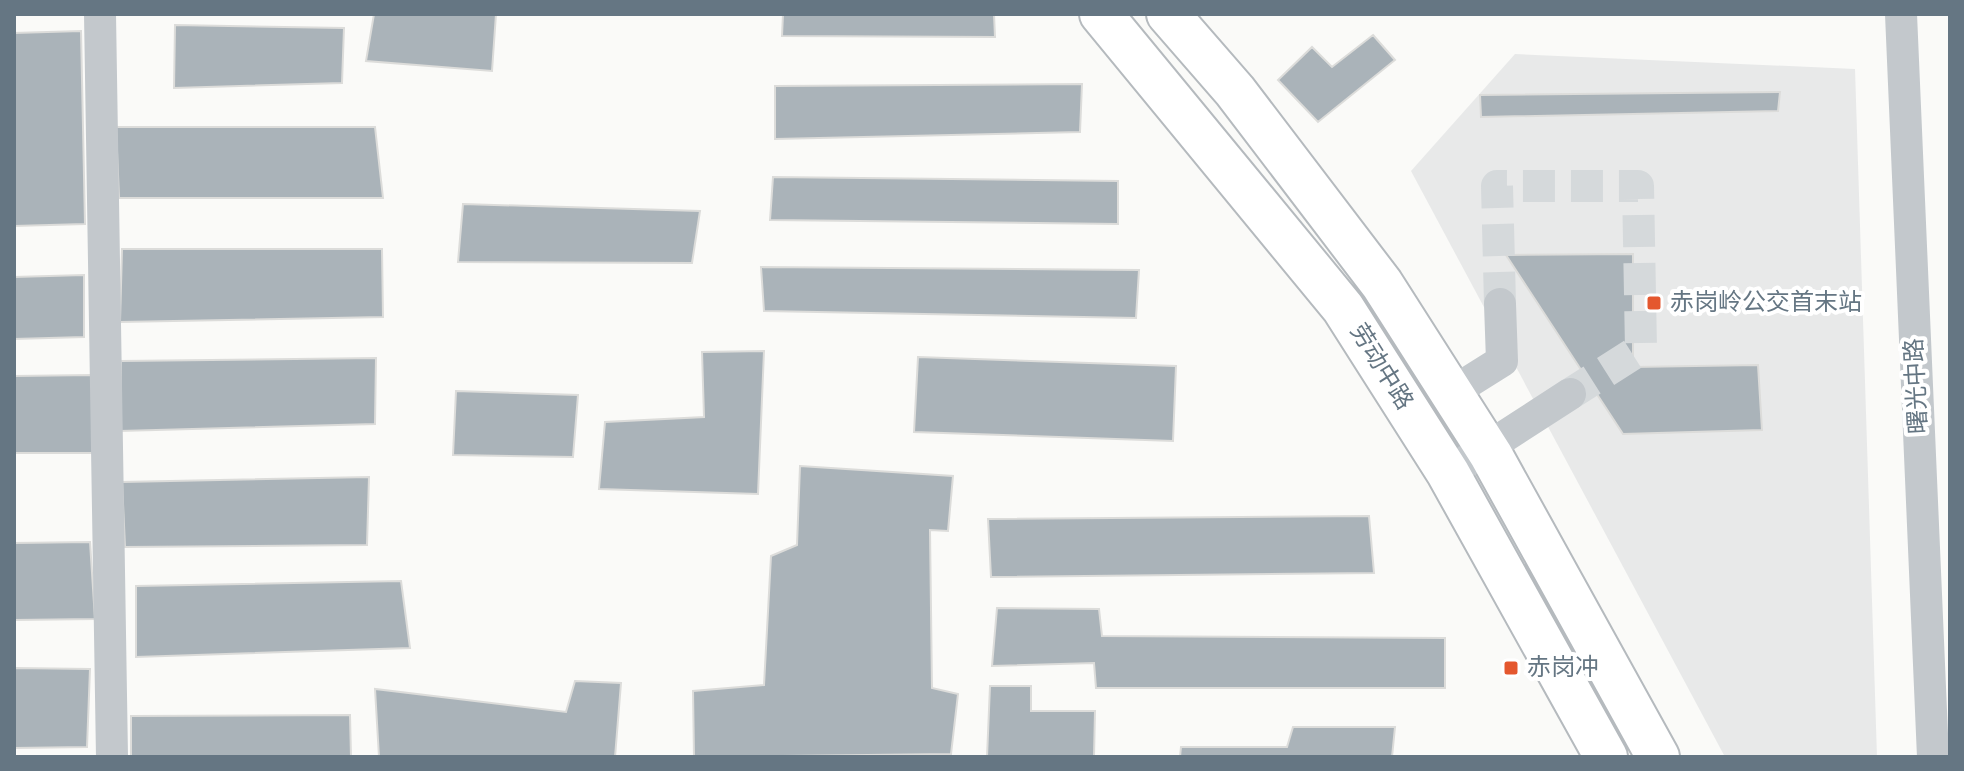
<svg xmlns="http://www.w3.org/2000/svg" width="1964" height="771" viewBox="0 0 1964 771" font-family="'Alegreya Sans','Noto Sans SC',sans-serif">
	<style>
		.built { fill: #e8e9e9 }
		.building { fill: #aab3b9; stroke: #dcdcda; stroke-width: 2 }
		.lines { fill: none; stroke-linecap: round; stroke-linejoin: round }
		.minor-tunnel { stroke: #d5d9db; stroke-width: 32; stroke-dasharray: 32 16; stroke-linecap: butt }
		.major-casing { stroke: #b5babe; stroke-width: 46 }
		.minor { stroke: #c3c8cc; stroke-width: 32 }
		.major { stroke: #fff; stroke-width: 42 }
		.poi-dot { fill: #e4572e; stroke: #fff; stroke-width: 3 }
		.labels { text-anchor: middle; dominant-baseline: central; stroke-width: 8; stroke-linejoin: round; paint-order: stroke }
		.poi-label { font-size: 24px; fill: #657683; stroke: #fff; text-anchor: start }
		.street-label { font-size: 24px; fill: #657683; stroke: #fff }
	</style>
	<rect width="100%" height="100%" fill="#fafaf8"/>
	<!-- built -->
	<path class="built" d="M 1515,54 L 1855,69 L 1877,757 L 1725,757 L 1411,171 Z"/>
	<!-- building -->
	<path class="building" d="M 374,14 L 496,14 L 492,71 L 366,61 Z
		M 783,14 L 994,14 L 995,37 L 782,36 Z
		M 175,25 L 344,28 L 342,83 L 174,88 Z
		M 81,31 L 85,224 L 14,226 L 14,33 Z
		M 1373,35 L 1395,60 L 1318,122 L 1278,80 L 1312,47 L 1332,67 Z
		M 1082,84 L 1080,132 L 775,139 L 775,86 Z
		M 1780,92 L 1778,111 L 1481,117 L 1480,95 Z
		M 116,127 L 375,127 L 383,198 L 119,198 Z
		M 773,177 L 1118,181 L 1118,224 L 770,220 Z
		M 463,204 L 700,211 L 692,263 L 458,262 Z
		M 122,249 L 382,249 L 383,317 L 120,322 Z
		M 1633,254 L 1633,367 L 1758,365 L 1762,430 L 1623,434 L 1506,255 Z
		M 761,267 L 1139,270 L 1136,318 L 764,311 Z
		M 84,275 L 84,337 L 14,339 L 14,277 Z
		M 764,351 L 758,494 L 599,489 L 605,422 L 704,417 L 702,352 Z
		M 918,357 L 1176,366 L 1173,441 L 914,432 Z
		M 376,358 L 375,424 L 120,431 L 121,361 Z
		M 93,375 L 93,453 L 14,453 L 14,376 Z
		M 456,391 L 578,395 L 573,457 L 453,455 Z
		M 800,466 L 953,476 L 948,531 L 930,530 L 932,688 L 958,694 L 951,754 L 694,757 L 693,691 L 764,685 L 771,556 L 797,545 Z
		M 369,477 L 367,545 L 125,547 L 122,482 Z
		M 1369,516 L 1374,573 L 991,577 L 988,519 Z
		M 90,542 L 95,619 L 14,620 L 14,543 Z
		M 401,581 L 410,648 L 136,657 L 136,586 Z
		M 997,608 L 1099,609 L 1102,636 L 1445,638 L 1445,688 L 1096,688 L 1094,663 L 992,666 Z
		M 14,668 L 90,669 L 87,747 L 14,748 Z
		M 575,681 L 621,683 L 615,757 L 379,757 L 375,689 L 566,712 Z
		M 990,686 L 1031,686 L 1031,711 L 1095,711 L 1094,757 L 987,757 Z
		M 350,715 L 351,757 L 131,757 L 131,716 Z
		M 1293,727 L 1395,727 L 1392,757 L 1180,757 L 1181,747 L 1287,747 Z"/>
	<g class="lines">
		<!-- minor-tunnel -->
		<path class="minor-tunnel" d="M 1500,304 L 1497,186 L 1638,186 L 1641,349 L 1570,394"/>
		<defs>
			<path id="major" d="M 1101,14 L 1343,308 L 1448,473 L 1606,757
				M 1168,14 L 1235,91 L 1382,284 L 1491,455 L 1658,757"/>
		</defs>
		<!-- major casing -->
		<use href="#major" class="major-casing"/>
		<!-- minor -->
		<path class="minor" d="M 100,14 L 112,757
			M 1901,14 L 1933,757
			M 1451,393 L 1502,361 L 1500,304
			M 1448,473 L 1570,394"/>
		<!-- major -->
		<use href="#major" class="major"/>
	</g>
	<!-- markers -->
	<g class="poi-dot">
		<rect x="1646" y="295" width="16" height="16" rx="4"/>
		<rect x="1503" y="660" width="16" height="16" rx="4"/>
	</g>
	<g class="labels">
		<!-- poi labels -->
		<g class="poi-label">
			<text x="1670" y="303">赤岗岭公交首末站</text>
			<text x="1527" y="668">赤岗冲</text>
		</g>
		<!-- street labels -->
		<g class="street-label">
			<text transform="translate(1381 367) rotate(58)">劳动中路</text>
			<text transform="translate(1917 386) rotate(-93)">曙光中路</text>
		</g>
	</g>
	<!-- border -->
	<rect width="1964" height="771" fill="none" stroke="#657683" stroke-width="32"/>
</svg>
